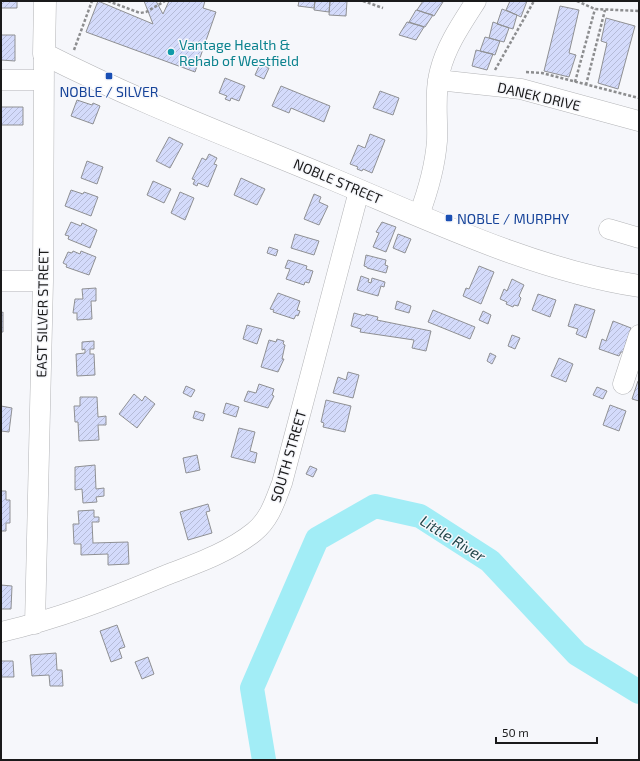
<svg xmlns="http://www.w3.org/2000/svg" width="640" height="761" viewBox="0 0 640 761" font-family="'Exo 2',sans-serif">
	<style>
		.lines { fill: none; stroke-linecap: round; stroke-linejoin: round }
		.river { stroke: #a2edf6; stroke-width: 24 }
		.building { fill: url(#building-hatch); stroke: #8f9093 }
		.minor-casing { stroke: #b3b4b7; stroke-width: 21 }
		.major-casing { stroke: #b3b4b7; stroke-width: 23 }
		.path { stroke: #8c8d8f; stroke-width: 2.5; stroke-dasharray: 3 2; stroke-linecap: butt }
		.minor { stroke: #fff; stroke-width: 20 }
		.major { stroke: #fff; stroke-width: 22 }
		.culture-dot { fill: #0f9aa8; stroke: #f6f7fb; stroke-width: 1.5 }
		.transit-dot { fill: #1a4fb4; stroke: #f6f7fb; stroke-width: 1.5 }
		.labels { text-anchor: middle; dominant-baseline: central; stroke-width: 3; stroke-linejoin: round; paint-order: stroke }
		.culture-label { font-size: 14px; fill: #0d838f; stroke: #f6f7fb; text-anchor: start }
		.transit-label { font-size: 14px; fill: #164399; stroke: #f6f7fb }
		.street-label { font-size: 14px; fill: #1a1a1b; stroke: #f6f7fb }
		.water-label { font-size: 15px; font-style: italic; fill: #1f4347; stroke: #f6f7fb }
	</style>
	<defs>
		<pattern id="building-hatch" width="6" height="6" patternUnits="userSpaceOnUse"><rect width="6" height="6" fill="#d4dbfb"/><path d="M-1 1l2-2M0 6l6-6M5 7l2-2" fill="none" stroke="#b5bbd7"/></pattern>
	</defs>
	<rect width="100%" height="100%" fill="#f6f7fb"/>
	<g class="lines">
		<!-- river -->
		<path class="river" d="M 264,760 L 252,688 L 317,539 L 375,506 L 420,516 L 490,561 L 577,654 L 639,692"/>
	</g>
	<!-- building -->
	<path class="building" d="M 1,1 L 17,1 L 17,8 L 1,8 Z
		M 98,1 L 153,24 L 144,1 L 156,1 L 163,14 L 169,1 L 205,1 L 203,8 L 216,12 L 195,72 L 86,32 Z
		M 299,1 L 315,1 L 314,8 L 298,6 Z
		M 315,1 L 330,1 L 329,12 L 314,10 Z
		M 330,1 L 347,1 L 346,16 L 329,15 Z
		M 423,1 L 438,1 L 443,2 L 434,16 L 417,10 Z
		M 510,1 L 527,1 L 521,17 L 506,10 Z
		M 560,6 L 579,10 L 569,53 L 576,55 L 569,77 L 544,71 Z
		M 502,9 L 517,15 L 513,29 L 497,24 Z
		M 416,10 L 433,15 L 425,27 L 409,22 Z
		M 606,18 L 635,26 L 618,89 L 598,83 L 607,43 L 601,41 Z
		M 407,22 L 424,27 L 416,40 L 399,35 Z
		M 493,22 L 509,28 L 504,42 L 489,38 Z
		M 1,35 L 15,35 L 15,61 L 1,60 Z
		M 485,37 L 500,41 L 495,55 L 480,51 Z
		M 476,50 L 493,54 L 487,70 L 472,66 Z
		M 260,64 L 269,68 L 264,79 L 255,75 Z
		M 225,78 L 245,86 L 239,101 L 231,98 L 230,101 L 225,99 L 227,96 L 219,93 Z
		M 281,86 L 330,106 L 324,122 L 291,108 L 289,113 L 272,106 Z
		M 380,91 L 399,98 L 393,115 L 373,108 Z
		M 77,100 L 92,105 L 93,103 L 100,106 L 93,124 L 71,116 Z
		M 1,107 L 23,107 L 23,125 L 1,125 Z
		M 370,134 L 385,140 L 372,173 L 363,169 L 362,171 L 357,169 L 358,167 L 350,164 L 358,145 L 365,148 Z
		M 169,137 L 183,144 L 170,168 L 156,161 Z
		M 209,154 L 217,158 L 214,164 L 217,165 L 208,187 L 198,183 L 197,186 L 193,184 L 195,180 L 192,179 L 202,158 L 206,160 Z
		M 87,161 L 103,167 L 97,184 L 81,178 Z
		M 241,178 L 265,189 L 257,205 L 234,195 Z
		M 153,181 L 171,189 L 164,203 L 147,195 Z
		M 71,190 L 83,194 L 84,192 L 98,197 L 91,216 L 65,206 Z
		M 180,192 L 194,198 L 185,220 L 171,213 Z
		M 314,194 L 321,197 L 319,202 L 328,206 L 319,225 L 304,219 Z
		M 71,222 L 81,226 L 82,223 L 97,230 L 90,248 L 68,239 L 69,236 L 65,235 Z
		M 382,222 L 396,227 L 386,252 L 373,247 L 379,233 L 376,232 Z
		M 295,234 L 319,241 L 314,255 L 291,248 Z
		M 398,234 L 411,239 L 405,253 L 393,248 Z
		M 269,247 L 278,250 L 276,256 L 267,253 Z
		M 73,251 L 80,254 L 81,251 L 96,257 L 89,275 L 66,267 L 67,265 L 63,263 L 68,252 L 72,253 Z
		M 366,255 L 386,260 L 385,265 L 388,266 L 386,273 L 367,268 L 367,267 L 364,266 Z
		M 288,260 L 307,266 L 306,269 L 313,271 L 309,283 L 305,282 L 304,285 L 286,279 L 290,269 L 285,268 Z
		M 479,266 L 494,272 L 481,304 L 463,296 L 466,288 L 469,289 Z
		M 361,276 L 369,279 L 368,282 L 371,283 L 372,278 L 385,282 L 384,287 L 381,286 L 378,296 L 357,290 Z
		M 512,279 L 524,285 L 519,296 L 521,298 L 518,306 L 514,305 L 513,307 L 506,304 L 507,302 L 500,299 L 504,289 L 507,291 Z
		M 96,288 L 96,301 L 91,301 L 92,319 L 77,320 L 77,313 L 73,313 L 75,299 L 83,299 L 82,289 Z
		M 278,293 L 300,301 L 297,310 L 300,311 L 298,316 L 296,315 L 294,319 L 273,312 L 274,310 L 270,309 Z
		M 538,294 L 556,300 L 550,317 L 532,310 Z
		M 397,301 L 411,306 L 409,313 L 395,309 Z
		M 575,304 L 595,310 L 586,338 L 576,334 L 578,329 L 568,326 Z
		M 433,310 L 475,327 L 470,339 L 428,322 Z
		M 483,311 L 491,315 L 488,324 L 479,320 Z
		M 3,312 L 3,332 L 1,332 L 1,313 Z
		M 354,313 L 365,316 L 366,314 L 378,317 L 377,320 L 431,331 L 426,351 L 412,348 L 414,340 L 360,332 L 361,329 L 351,326 Z
		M 613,321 L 631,328 L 623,352 L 621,352 L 619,356 L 599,349 L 602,339 L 606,341 Z
		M 247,325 L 262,329 L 257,344 L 243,339 Z
		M 512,335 L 520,338 L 515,349 L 508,346 Z
		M 277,339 L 284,341 L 283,344 L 285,345 L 282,359 L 284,359 L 278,372 L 261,367 L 269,340 L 276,342 Z
		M 94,341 L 94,349 L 90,349 L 90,354 L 94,354 L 95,375 L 77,376 L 76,354 L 85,353 L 85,349 L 82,350 L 82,342 Z
		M 490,353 L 496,356 L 492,364 L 487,361 Z
		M 559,358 L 573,364 L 566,382 L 551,376 Z
		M 348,372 L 359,375 L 353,398 L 333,393 L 338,377 L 346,380 Z
		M 638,381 L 639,381 L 639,401 L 632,399 Z
		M 259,384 L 274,389 L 272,395 L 274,396 L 268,408 L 244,401 L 248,391 L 256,393 Z
		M 186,386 L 195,390 L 191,397 L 183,393 Z
		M 597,387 L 607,391 L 603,399 L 593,395 Z
		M 134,394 L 142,401 L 145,396 L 155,404 L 137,428 L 119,414 Z
		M 80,397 L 97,397 L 98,417 L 106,416 L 106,425 L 98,425 L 99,440 L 79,441 L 78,422 L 75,422 L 74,406 L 80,406 Z
		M 326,400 L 351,406 L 345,432 L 323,427 L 324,423 L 321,422 Z
		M 226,403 L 239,407 L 236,417 L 223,413 Z
		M 610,405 L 626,411 L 619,431 L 603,425 Z
		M 1,406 L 12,408 L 9,432 L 1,431 Z
		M 195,411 L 205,414 L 203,421 L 193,418 Z
		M 239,428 L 255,432 L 250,451 L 257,453 L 255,463 L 231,457 Z
		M 197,455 L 200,470 L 186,473 L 183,458 Z
		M 95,465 L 96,489 L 104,488 L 104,496 L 96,497 L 97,502 L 83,503 L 82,489 L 75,490 L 75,467 Z
		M 310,466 L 317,469 L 313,477 L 306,474 Z
		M 1,491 L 6,491 L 6,500 L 10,500 L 10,523 L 6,523 L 6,531 L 1,531 Z
		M 208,504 L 210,511 L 206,512 L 212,533 L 188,540 L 180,512 Z
		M 94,510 L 94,517 L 99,517 L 99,522 L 92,522 L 93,543 L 128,542 L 129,564 L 108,565 L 108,554 L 81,555 L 81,544 L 74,544 L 73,524 L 79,524 L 78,511 Z
		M 1,585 L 12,586 L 11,609 L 1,609 Z
		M 117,625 L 125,647 L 119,649 L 122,658 L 111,662 L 100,631 Z
		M 56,653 L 57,670 L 62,670 L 63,686 L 50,686 L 49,675 L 32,676 L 30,655 Z
		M 148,657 L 154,674 L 142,679 L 135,662 Z
		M 1,661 L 13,661 L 14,677 L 1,677 Z"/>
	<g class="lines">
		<defs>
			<path id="minor" d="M 1,80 L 44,80
				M 438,80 L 521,89 L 639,121
				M 419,215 C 428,191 435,167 437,141 C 438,118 434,94 440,71 C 446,46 462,23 476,1
				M 609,229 L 639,238
				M 1,281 L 43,281
				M 623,384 L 639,335
				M 35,624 L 43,281 L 44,54
				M 1,632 C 58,619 111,598 164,576 C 195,564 228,553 254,532 C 270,519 275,501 282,483 L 359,191"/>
			<path id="major" d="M 45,1 L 44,54 C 136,101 234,138 330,178 C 428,219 534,270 639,286"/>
		</defs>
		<!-- minor casing -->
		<use href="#minor" class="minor-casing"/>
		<!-- major casing -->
		<use href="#major" class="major-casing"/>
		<!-- path -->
		<path class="path" d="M 108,1 L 140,13 L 146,12 L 165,1
			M 363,1 L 383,8
			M 577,1 L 595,9 L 639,11
			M 74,50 L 92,1
			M 495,70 L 534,1
			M 526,72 L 542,73 L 639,98
			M 575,82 L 595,9
			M 586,85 L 605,10"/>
		<!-- minor -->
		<use href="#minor" class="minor"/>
		<!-- major -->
		<use href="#major" class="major"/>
	</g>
	<!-- markers -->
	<circle class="culture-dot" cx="171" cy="52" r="4"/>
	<g class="transit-dot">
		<rect x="105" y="72" width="8" height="8" rx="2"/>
		<rect x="445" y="214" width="8" height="8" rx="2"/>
	</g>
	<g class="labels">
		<!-- culture labels -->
		<g class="culture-label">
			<text x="179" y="44">Vantage Health &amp;<tspan x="179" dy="16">Rehab of Westfield</tspan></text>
		</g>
		<!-- transit labels -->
		<g class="transit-label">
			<text x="109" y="91">NOBLE / SILVER</text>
			<text x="457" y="218" text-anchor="start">NOBLE / MURPHY</text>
		</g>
		<!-- street labels -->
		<g class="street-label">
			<text transform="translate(539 96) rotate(13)">DANEK DRIVE</text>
			<text transform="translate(338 181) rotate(23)">NOBLE STREET</text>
			<text transform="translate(42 313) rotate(-89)">EAST SILVER STREET</text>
			<text transform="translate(288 456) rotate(-74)">SOUTH STREET</text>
		</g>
		<!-- water labels -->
		<g class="water-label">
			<text transform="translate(453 538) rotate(32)">Little River</text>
		</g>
	</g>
	<!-- border -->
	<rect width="640" height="761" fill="none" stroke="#1a1a1b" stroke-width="4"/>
	<!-- scale -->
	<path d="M496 737v6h101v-6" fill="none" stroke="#1a1a1b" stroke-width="2"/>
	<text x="502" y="737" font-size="12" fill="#1a1a1b" stroke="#f6f7fb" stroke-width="3" paint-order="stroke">50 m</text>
</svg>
